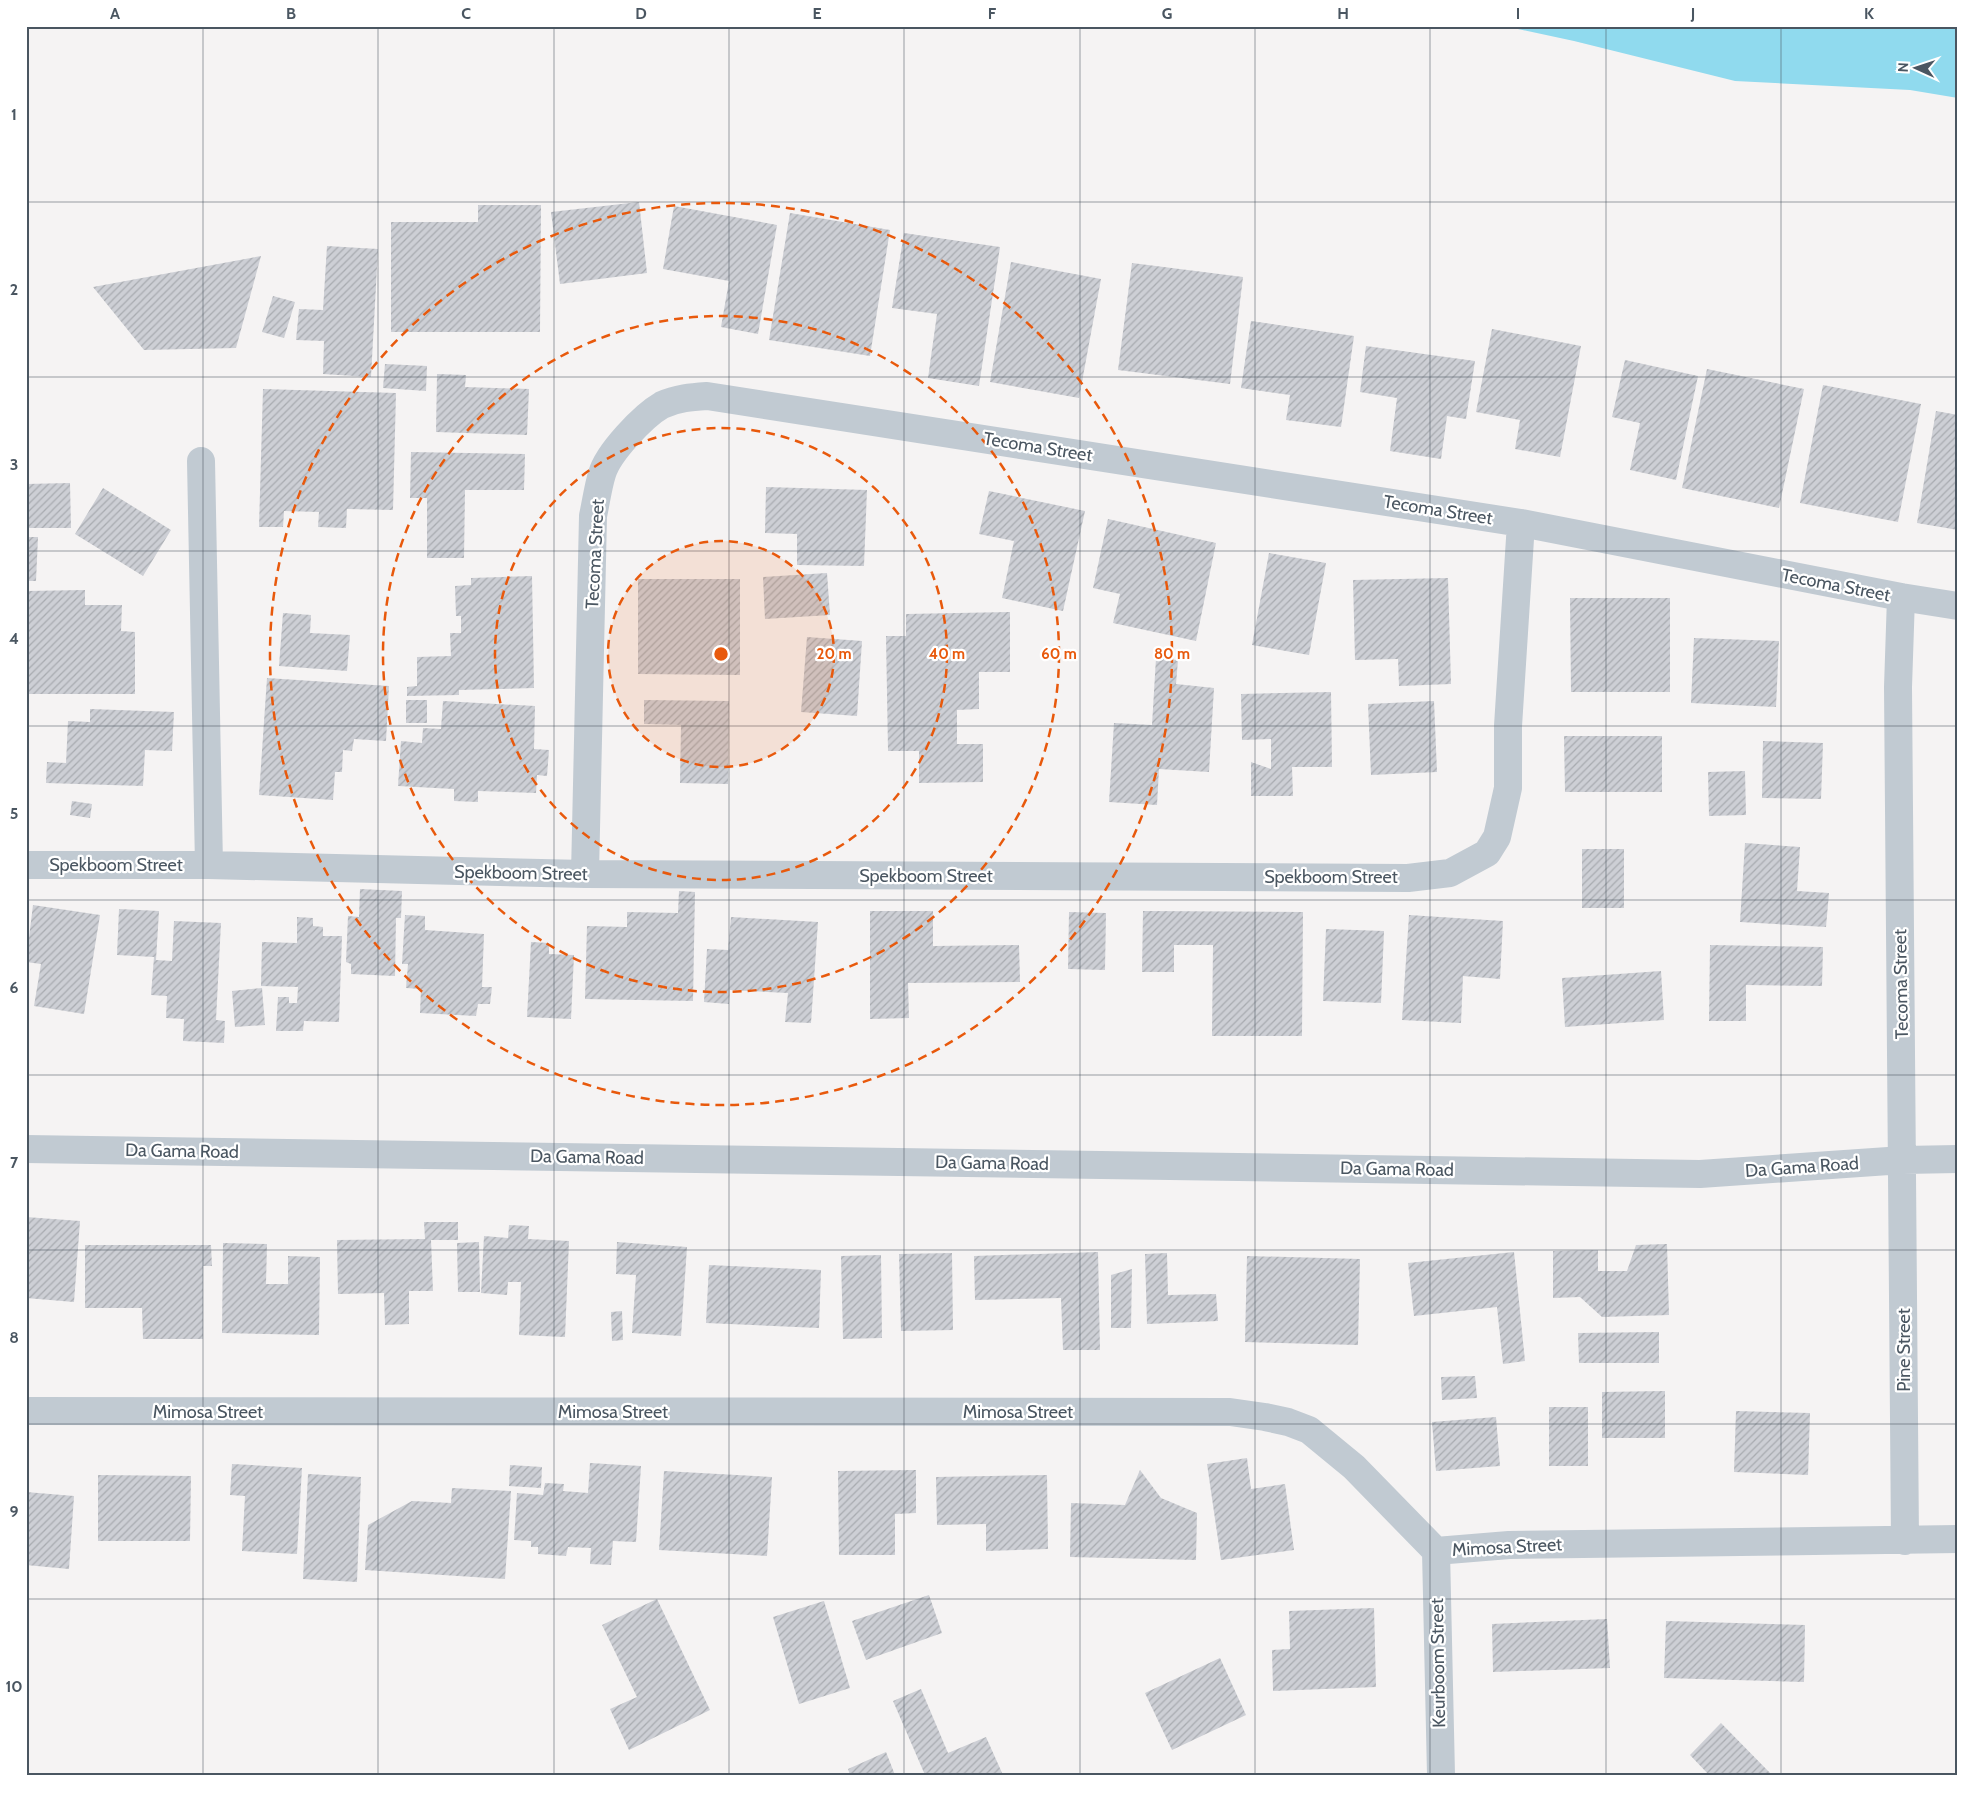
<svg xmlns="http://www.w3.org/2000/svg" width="1984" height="1801" viewBox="0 0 1984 1801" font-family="Cabin,sans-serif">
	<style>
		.water { fill: #90daee }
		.building { fill: url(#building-hatch) }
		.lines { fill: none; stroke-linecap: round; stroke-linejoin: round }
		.minor { stroke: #c1cad2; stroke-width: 28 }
		.grid { fill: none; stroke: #4a5661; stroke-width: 1; stroke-opacity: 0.55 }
		.ring { fill: none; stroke: #e8590c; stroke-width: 2.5; stroke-dasharray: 9 6 }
		.labels { text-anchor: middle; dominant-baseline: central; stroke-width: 4.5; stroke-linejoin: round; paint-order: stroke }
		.street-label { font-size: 18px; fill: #4a5661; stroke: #fff }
		.centre { fill: #e8590c; stroke: #fff; stroke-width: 2.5 }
		.ring-label { font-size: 15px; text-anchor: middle; font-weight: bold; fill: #e8590c; stroke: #fff; stroke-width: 4.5; stroke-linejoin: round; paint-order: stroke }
		.neatline { fill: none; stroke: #4a5661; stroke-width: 2 }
		.grid-label { font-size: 16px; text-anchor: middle; font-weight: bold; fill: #4a5661 }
	</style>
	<defs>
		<pattern id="building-hatch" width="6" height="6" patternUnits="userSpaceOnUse" patternTransform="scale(1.25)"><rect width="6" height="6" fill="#cdcfd5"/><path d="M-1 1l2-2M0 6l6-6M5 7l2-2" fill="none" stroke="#a8abb0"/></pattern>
	</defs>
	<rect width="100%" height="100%" fill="#f5f3f3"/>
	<!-- water -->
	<path class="water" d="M 1504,26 L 1958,26 L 1958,98 L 1910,90 L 1735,81 L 1574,41 Z"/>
	<!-- building -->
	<path class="building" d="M 639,202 L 647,273 L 560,284 L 551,212 Z
		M 478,205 L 541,205 L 540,332 L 391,332 L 391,222 L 478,222 Z
		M 674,206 L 777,225 L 758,334 L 721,327 L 729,281 L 663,269 Z
		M 790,213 L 890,230 L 870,356 L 769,340 Z
		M 904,233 L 1000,247 L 979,386 L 928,378 L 937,314 L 892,308 Z
		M 327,246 L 378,249 L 371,377 L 323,374 L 324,341 L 296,340 L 299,309 L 323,310 Z
		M 261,256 L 236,348 L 144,350 L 93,287 Z
		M 1011,262 L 1101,279 L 1079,398 L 990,382 Z
		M 1132,263 L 1243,277 L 1230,384 L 1118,370 Z
		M 273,296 L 295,302 L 284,338 L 262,332 Z
		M 1251,321 L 1354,336 L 1341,427 L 1286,420 L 1290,395 L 1241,388 Z
		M 1492,329 L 1581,346 L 1560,457 L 1515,449 L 1520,420 L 1476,412 Z
		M 1366,346 L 1475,361 L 1466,419 L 1447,416 L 1441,459 L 1390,451 L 1397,398 L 1360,392 Z
		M 1625,360 L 1698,376 L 1676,480 L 1630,470 L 1640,423 L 1612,417 Z
		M 385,364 L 427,366 L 426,391 L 383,388 Z
		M 1707,369 L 1804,389 L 1779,508 L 1682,488 Z
		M 437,374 L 466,375 L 465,387 L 529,389 L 527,435 L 436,432 Z
		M 1823,385 L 1921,404 L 1898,522 L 1800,503 Z
		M 263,389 L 396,393 L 393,510 L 347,509 L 346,528 L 318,527 L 319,512 L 284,511 L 283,527 L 259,527 Z
		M 1936,411 L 1958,415 L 1958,530 L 1917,523 Z
		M 411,452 L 525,454 L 524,490 L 465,490 L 464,558 L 427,558 L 427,498 L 410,498 Z
		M 70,483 L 71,528 L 26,528 L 26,484 Z
		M 766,487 L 867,490 L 864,566 L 797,565 L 797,534 L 765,533 Z
		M 103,488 L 171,530 L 143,576 L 75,534 Z
		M 989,491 L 1085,511 L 1063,611 L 1002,598 L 1014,541 L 979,534 Z
		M 1108,519 L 1216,543 L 1196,641 L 1113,623 L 1120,594 L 1093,588 Z
		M 26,537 L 38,537 L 36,581 L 26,581 Z
		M 1269,553 L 1326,563 L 1309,655 L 1252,645 Z
		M 827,573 L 830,615 L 765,619 L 763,577 Z
		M 532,576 L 534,688 L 459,690 L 459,695 L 407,696 L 407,687 L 417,686 L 417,657 L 451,656 L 450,633 L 461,633 L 461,616 L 456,616 L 455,586 L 471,585 L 471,578 Z
		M 1448,578 L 1451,684 L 1399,686 L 1398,659 L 1355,660 L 1353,580 Z
		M 638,579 L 740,579 L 740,675 L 638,674 Z
		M 85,590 L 85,605 L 122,605 L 121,631 L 135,632 L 135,694 L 26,694 L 26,591 Z
		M 1570,598 L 1670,598 L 1670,692 L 1571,692 Z
		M 1010,612 L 1010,672 L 979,672 L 979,709 L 957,710 L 957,744 L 983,744 L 983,782 L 919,783 L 919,751 L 888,751 L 886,636 L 906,636 L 906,614 Z
		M 283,613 L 311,615 L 310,633 L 350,635 L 347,671 L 279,666 Z
		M 807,637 L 862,641 L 857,716 L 801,712 Z
		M 1694,638 L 1779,641 L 1776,707 L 1691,703 Z
		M 1156,658 L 1178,660 L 1176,684 L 1214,688 L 1209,772 L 1159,769 L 1157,805 L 1109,802 L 1114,723 L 1152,725 Z
		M 267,678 L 389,686 L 386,741 L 354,739 L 352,751 L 343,750 L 342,772 L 335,772 L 333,800 L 259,795 Z
		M 1331,692 L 1332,767 L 1292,767 L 1293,796 L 1251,796 L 1251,762 L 1271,769 L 1271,739 L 1242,740 L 1241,694 Z
		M 406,700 L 427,700 L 427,723 L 406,723 Z
		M 644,700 L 729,701 L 728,784 L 680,783 L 681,725 L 644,724 Z
		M 443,701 L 535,706 L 534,749 L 549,750 L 547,776 L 537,775 L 536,793 L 478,791 L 478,802 L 454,801 L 454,789 L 398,786 L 401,741 L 422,743 L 423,728 L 441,729 Z
		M 1434,701 L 1437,772 L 1371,775 L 1368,704 Z
		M 90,709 L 174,712 L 172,751 L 145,750 L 143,786 L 46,783 L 47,762 L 66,763 L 68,721 L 90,722 Z
		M 1564,736 L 1662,736 L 1662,792 L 1565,792 Z
		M 1763,741 L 1823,743 L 1821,799 L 1762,798 Z
		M 1745,771 L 1746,815 L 1709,816 L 1708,772 Z
		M 72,801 L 92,804 L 90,818 L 70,815 Z
		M 1745,843 L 1800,847 L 1797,891 L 1829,893 L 1826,927 L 1740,922 Z
		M 1582,849 L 1624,849 L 1624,908 L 1582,908 Z
		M 360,889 L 402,891 L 401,918 L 396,918 L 395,976 L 351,974 L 351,964 L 346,962 L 348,916 L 359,917 Z
		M 679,891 L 695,892 L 693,1001 L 585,999 L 587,926 L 627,927 L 627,912 L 678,913 Z
		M 33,905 L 100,915 L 84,1014 L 34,1006 L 41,964 L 26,962 Z
		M 119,909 L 159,911 L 156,960 L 172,961 L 174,921 L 221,923 L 216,1020 L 225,1021 L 224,1043 L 183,1041 L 184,1019 L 166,1018 L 167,996 L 151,995 L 154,957 L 117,955 Z
		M 870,911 L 933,911 L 933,946 L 1019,945 L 1020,982 L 908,983 L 909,1018 L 870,1019 Z
		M 1143,911 L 1303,912 L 1302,1036 L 1212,1036 L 1213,945 L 1174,945 L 1174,972 L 1142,972 Z
		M 1069,912 L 1106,913 L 1105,970 L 1068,969 Z
		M 405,915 L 425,916 L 425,930 L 484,934 L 482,987 L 492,987 L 490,1004 L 478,1004 L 476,1016 L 420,1013 L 421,989 L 406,988 L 408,964 L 402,964 Z
		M 1409,915 L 1503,921 L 1500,979 L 1463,976 L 1461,1023 L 1402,1020 Z
		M 297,917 L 313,918 L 313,926 L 323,927 L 323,936 L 342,936 L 339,1022 L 304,1021 L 303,1031 L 276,1031 L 278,997 L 289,997 L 289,1003 L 297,1003 L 298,987 L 261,986 L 262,942 L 297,943 Z
		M 731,917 L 818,922 L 811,1023 L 785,1022 L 788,993 L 730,990 L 729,1004 L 704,1002 L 707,949 L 728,950 Z
		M 1326,929 L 1384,931 L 1381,1003 L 1323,1001 Z
		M 531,942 L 549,943 L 549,954 L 574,955 L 571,1019 L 527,1017 Z
		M 1710,945 L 1823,947 L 1822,986 L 1746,985 L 1746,1021 L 1709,1021 Z
		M 1661,971 L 1664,1020 L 1565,1027 L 1562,978 Z
		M 262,988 L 265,1025 L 235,1027 L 232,991 Z
		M 26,1217 L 80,1221 L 74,1302 L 26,1298 Z
		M 424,1222 L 458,1222 L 458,1240 L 431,1240 L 433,1291 L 409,1291 L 409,1324 L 385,1325 L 384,1293 L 338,1294 L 337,1240 L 425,1239 Z
		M 509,1225 L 529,1226 L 528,1239 L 569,1241 L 565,1337 L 519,1335 L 521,1282 L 508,1282 L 507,1295 L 481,1293 L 484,1236 L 508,1238 Z
		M 479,1242 L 480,1292 L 458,1292 L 457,1243 Z
		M 617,1242 L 687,1247 L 681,1336 L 632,1333 L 636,1275 L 616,1274 Z
		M 223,1243 L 267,1244 L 266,1284 L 288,1284 L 288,1256 L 320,1257 L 319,1335 L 222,1333 Z
		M 1667,1244 L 1669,1315 L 1602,1317 L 1580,1297 L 1553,1298 L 1553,1251 L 1598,1250 L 1598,1271 L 1627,1271 L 1636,1245 Z
		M 85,1245 L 211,1245 L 212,1266 L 203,1266 L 203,1339 L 143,1339 L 142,1308 L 85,1308 Z
		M 1098,1252 L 1100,1350 L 1063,1350 L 1061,1298 L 975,1300 L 974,1256 Z
		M 1514,1252 L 1525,1361 L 1503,1364 L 1497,1307 L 1414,1316 L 1408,1263 Z
		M 952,1253 L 953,1330 L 901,1331 L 899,1254 Z
		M 1167,1253 L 1168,1295 L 1216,1294 L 1218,1321 L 1147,1324 L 1145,1254 Z
		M 881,1255 L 882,1338 L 843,1339 L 841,1256 Z
		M 1247,1256 L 1360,1259 L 1358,1345 L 1245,1342 Z
		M 709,1265 L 821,1270 L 819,1328 L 706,1323 Z
		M 1132,1269 L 1131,1328 L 1111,1328 L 1111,1275 Z
		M 622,1311 L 623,1340 L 612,1341 L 611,1312 Z
		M 1659,1332 L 1659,1363 L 1579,1363 L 1578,1333 Z
		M 1475,1376 L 1477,1398 L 1442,1400 L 1441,1377 Z
		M 1665,1391 L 1665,1438 L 1602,1438 L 1602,1392 Z
		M 1549,1407 L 1588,1407 L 1588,1466 L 1549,1466 Z
		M 1736,1411 L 1810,1413 L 1808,1475 L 1734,1472 Z
		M 1496,1417 L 1500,1466 L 1436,1471 L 1432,1422 Z
		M 1247,1458 L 1251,1489 L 1285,1484 L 1294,1550 L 1221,1560 L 1207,1464 Z
		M 590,1463 L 641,1466 L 636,1542 L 613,1541 L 611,1565 L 590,1564 L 591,1548 L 568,1547 L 566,1556 L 538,1554 L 538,1547 L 531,1547 L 531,1541 L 514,1540 L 517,1493 L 543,1495 L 545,1483 L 564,1484 L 563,1491 L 588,1493 Z
		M 232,1464 L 302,1468 L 297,1554 L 242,1551 L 245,1496 L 230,1495 Z
		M 510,1465 L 542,1467 L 541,1488 L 509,1486 Z
		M 916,1470 L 916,1513 L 895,1514 L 895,1555 L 839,1555 L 838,1471 Z
		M 1140,1470 L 1161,1498 L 1197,1513 L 1196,1560 L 1070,1557 L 1071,1503 L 1125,1505 Z
		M 664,1471 L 772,1477 L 767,1556 L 659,1550 Z
		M 308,1474 L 361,1477 L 357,1582 L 303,1579 Z
		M 98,1475 L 191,1476 L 190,1541 L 98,1541 Z
		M 1047,1475 L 1048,1549 L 986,1551 L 986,1524 L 937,1525 L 936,1477 Z
		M 452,1488 L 511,1491 L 505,1579 L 365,1570 L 368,1525 L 412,1501 L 451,1503 Z
		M 26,1492 L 74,1496 L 69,1569 L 26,1565 Z
		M 929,1595 L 942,1633 L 866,1660 L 852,1621 Z
		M 657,1599 L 710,1710 L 629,1750 L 610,1709 L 637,1697 L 602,1625 Z
		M 824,1601 L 850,1688 L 799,1704 L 773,1617 Z
		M 1374,1608 L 1376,1687 L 1273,1691 L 1272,1650 L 1290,1649 L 1289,1611 Z
		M 1607,1619 L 1610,1668 L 1493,1672 L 1492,1624 Z
		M 1666,1621 L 1805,1625 L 1804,1682 L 1664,1678 Z
		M 1220,1658 L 1246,1715 L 1172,1750 L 1145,1693 Z
		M 921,1689 L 948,1753 L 986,1737 L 1003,1775 L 925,1775 L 893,1701 Z
		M 1721,1723 L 1772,1775 L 1709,1775 L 1690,1755 Z
		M 886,1752 L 895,1775 L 850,1775 L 848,1769 Z"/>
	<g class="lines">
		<!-- minor -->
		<path class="minor" d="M 201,461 L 209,865
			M 1901,597 L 1898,687 L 1905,1541
			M 26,865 L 209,865 L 585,874 L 1408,878 L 1450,873 L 1487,853 L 1497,837 L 1508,788 L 1508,726 L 1521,523
			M 585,874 L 593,516 C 596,502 598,487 602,474 C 608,453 643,416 662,405 C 677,398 692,397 707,396 L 1521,523 L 1901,597 L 1958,606
			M 26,1149 L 1700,1174 L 1903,1160 L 1958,1159
			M 26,1411 L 1230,1412 L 1265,1417 L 1288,1422 L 1309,1430 L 1354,1467 L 1436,1551
			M 1436,1551 L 1509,1545 L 1958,1539
			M 1436,1551 L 1441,1775"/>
	</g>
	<!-- grid -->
	<path class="grid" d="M 203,26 L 203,1775M 378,26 L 378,1775M 554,26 L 554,1775M 729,26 L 729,1775M 904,26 L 904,1775M 1080,26 L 1080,1775M 1255,26 L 1255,1775M 1430,26 L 1430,1775M 1606,26 L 1606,1775M 1781,26 L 1781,1775M 26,202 L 1958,202M 26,377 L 1958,377M 26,551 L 1958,551M 26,726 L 1958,726M 26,900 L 1958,900M 26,1075 L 1958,1075M 26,1250 L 1958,1250M 26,1424 L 1958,1424M 26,1599 L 1958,1599"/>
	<!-- distance rings -->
	<circle cx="721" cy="654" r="113" fill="#e8590c" fill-opacity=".12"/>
	<g class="ring">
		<circle cx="721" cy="654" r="113"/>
		<circle cx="721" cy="654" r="226"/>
		<circle cx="721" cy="654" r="338"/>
		<circle cx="721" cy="654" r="451"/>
	</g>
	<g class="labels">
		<!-- street labels -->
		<g class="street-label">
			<text transform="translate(1038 447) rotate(9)">Tecoma Street</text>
			<text transform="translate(1438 510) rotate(9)">Tecoma Street</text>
			<text transform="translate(595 554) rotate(-87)">Tecoma Street</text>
			<text transform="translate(1836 585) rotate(11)">Tecoma Street</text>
			<text x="116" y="865">Spekboom Street</text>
			<text transform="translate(521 873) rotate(1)">Spekboom Street</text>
			<text x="926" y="876">Spekboom Street</text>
			<text x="1331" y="877">Spekboom Street</text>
			<text transform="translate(1901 984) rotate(-91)">Tecoma Street</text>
			<text transform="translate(182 1151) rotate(1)">Da Gama Road</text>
			<text transform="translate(587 1157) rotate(1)">Da Gama Road</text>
			<text transform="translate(992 1163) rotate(1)">Da Gama Road</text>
			<text transform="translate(1802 1167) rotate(-4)">Da Gama Road</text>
			<text transform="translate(1397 1169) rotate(1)">Da Gama Road</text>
			<text transform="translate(1904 1350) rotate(-90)">Pine Street</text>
			<text x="208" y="1412">Mimosa Street</text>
			<text x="613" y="1412">Mimosa Street</text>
			<text x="1018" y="1412">Mimosa Street</text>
			<text transform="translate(1507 1547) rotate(-3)">Mimosa Street</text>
			<text transform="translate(1438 1663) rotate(-91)">Keurboom Street</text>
		</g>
	</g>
	<circle cx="721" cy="654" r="8" class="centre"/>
	<g class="ring-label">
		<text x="834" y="659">20 m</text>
		<text x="947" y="659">40 m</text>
		<text x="1059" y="659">60 m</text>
		<text x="1172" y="659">80 m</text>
	</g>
	<!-- border -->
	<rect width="1984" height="1801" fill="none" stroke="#ffffff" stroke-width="55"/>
	<!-- north arrow -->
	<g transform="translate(1916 68) rotate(273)" stroke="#ffffff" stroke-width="4" paint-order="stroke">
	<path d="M0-4L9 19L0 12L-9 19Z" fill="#4a5661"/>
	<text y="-8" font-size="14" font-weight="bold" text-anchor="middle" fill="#4a5661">N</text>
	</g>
	<rect x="28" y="28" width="1928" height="1746" class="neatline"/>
	<g class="grid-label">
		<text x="115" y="19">A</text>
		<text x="291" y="19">B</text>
		<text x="466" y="19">C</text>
		<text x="641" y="19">D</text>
		<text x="817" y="19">E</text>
		<text x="992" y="19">F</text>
		<text x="1167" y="19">G</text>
		<text x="1343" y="19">H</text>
		<text x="1518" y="19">I</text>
		<text x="1693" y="19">J</text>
		<text x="1869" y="19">K</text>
		<text x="14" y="120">1</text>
		<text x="14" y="295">2</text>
		<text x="14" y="470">3</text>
		<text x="14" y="644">4</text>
		<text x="14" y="819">5</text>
		<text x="14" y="993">6</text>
		<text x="14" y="1168">7</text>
		<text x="14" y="1343">8</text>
		<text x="14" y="1517">9</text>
		<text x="14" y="1692">10</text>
	</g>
</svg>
